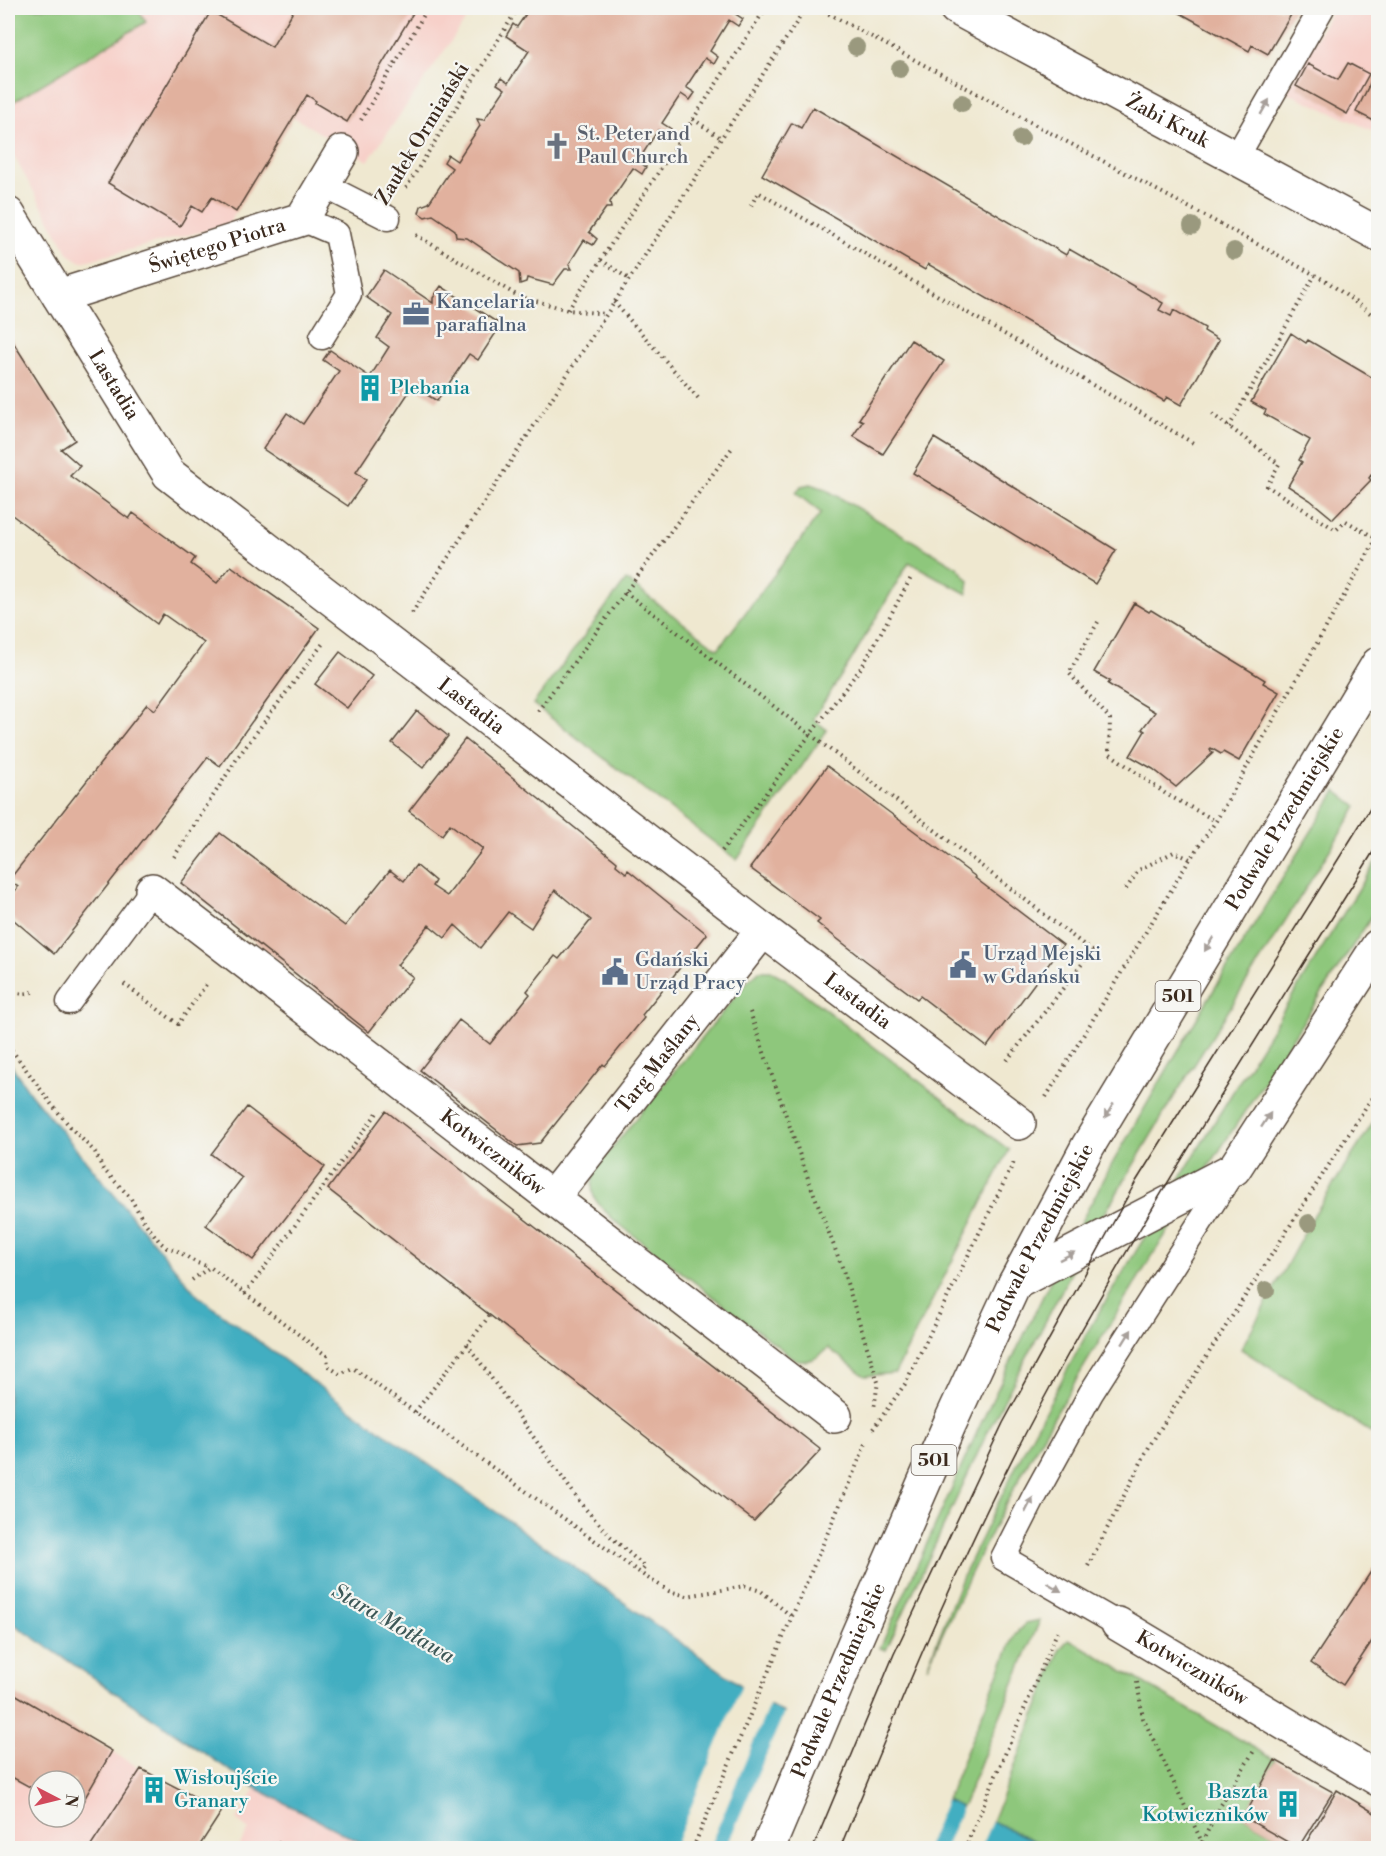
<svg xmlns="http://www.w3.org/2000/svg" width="1386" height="1856" viewBox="0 0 1386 1856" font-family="'Libre Bodoni',serif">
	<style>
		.built { fill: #f7d0c9; fill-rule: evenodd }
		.green { fill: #8ec77b; stroke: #64784c; stroke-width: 1.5 }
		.water { fill: #42aec1; stroke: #3e6c70; stroke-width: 1.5 }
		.pier { fill: #efe8d0 }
		.building { fill: #e1b19e }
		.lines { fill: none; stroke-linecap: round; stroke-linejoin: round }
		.service-casing { stroke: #564639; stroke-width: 27 }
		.minor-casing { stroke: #564639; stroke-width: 36 }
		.primary-casing { stroke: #564639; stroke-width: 36 }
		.path { stroke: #564639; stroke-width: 4; stroke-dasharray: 1.5 4.5; stroke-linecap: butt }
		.service { stroke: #fff; stroke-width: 24 }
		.minor { stroke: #fff; stroke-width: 33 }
		.primary { stroke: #fff; stroke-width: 33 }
		.tram { stroke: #3b2a1e; stroke-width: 1.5 }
		.tree { fill: #9a997e }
		.oneway { fill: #a79f9a }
		.labels { text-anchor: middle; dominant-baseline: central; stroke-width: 4.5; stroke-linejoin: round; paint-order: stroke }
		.shield { fill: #f6f6f2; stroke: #73675e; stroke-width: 1.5 }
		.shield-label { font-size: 18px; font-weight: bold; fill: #3b2a1e }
		.street-label { font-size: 20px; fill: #3b2a1e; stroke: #f6f6f2 }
		.worship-label { font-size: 20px; fill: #5b616d; stroke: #f6f6f2; text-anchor: start }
		.service-label { font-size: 20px; fill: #4e5e75; stroke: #f6f6f2; text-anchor: start }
		.culture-label { font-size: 20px; fill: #0d838f; stroke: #f6f6f2; text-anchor: start }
		.water-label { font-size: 21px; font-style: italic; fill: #3d5857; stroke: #f6f6f2 }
	</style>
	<rect width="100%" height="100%" fill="#f6f6f2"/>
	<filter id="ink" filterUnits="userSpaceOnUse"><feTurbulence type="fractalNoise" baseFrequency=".0167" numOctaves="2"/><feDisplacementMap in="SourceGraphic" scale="12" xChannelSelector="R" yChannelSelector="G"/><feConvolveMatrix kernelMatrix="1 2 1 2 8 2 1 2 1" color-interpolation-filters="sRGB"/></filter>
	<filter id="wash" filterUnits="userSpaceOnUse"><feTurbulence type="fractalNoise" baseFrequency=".008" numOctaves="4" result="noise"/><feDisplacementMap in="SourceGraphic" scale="24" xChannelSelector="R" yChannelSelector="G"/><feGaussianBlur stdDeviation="1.35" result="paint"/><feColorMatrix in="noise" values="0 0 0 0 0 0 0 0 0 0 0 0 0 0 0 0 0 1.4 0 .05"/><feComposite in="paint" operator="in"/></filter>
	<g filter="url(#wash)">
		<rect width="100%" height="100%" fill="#efe8d0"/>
		<!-- built -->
		<path class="built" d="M 8,8 L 474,8 L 368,161 L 293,117 L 228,225 L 81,262 L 69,254 L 8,146 Z
			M 1333,8 L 1378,8 L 1378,133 L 1286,92 Z
			M 8,1690 L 141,1769 L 89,1848 L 8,1848 ZM 39,1781 L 75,1781 L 75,1817 L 39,1817 Z
			M 256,1788 L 371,1848 L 238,1848 L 249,1830 L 236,1820 Z"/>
		<!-- green -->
		<path class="green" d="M 8,8 L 137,8 L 146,22 L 8,105 Z
			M 811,484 L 825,489 L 957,567 L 969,581 L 967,594 L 909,562 L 850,662 L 813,719 L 827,730 L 737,860 L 533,704 L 626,580 L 718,649 L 821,513 L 796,493 L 801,486 Z
			M 1336,791 L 1357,807 L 1169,1105 L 1082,1252 L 988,1431 L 886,1650 L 880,1648 L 981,1423 L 1060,1261 L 1113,1162 L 1207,1001 Z
			M 1378,858 L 1378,907 C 1267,1078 1153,1248 1050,1424 C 1004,1502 965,1584 927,1667 L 964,1573 L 1023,1452 L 1093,1322 L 1234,1090 Z
			M 759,971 L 771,971 L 784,978 L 1009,1150 L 895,1373 L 865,1376 L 828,1348 C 817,1358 812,1362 797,1361 L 615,1221 C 596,1202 587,1198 595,1169 L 748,981 Z
			M 1378,1115 L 1378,1437 L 1241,1349 L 1314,1215 Z
			M 1040,1620 L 962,1808 L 946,1801 L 1015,1634 L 1026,1623 Z
			M 1069,1639 L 1275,1760 L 1244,1817 L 1297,1848 L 1050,1848 L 992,1821 L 1025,1741 L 1060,1649 Z"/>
		<!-- water -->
		<path class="water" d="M 8,1060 L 30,1093 L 198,1296 L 339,1401 L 769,1705 L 946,1800 L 1050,1848 L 371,1848 L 256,1788 L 8,1620 Z"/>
		<!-- pier -->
		<path class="pier" d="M 742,1684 L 770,1703 L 769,1705 L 709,1848 L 674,1848 Z
			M 785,1711 L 947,1798 L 926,1848 L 726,1848 Z
			M 963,1805 L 993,1819 L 980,1848 L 945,1848 Z"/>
		<g id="blocks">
			<!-- building -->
			<path class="building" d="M 295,8 L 416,8 L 347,122 L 315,103 L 316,101 L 307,95 L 236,212 L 212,197 L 202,212 L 192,206 L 180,226 L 108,183 L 211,11 L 272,47 Z
				M 530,8 L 738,8 L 734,13 L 743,19 L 738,26 L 729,20 L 710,51 L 718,57 L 714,64 L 705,58 L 686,87 L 695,93 L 690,100 L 681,94 L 662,123 L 671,129 L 666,136 L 658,130 L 638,161 L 646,167 L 642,174 L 633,168 L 610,202 L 611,208 L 606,208 L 589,232 L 597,239 L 593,245 L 584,240 L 569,264 L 572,269 L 565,269 L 553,285 L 527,278 L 526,282 L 520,284 L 519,273 L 467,238 L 456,237 L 455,230 L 433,215 L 425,217 L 419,213 L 421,206 L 429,203 L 452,168 L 444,162 L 448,155 L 457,161 L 480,126 L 477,119 L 484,120 L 505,89 L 497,84 L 501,78 L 508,83 L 529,51 L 506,36 L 513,24 L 517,27 Z
				M 1171,8 L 1295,8 L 1268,54 L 1252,45 L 1249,51 Z
				M 1348,63 L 1369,74 L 1347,114 L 1296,86 L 1308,64 L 1338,80 Z
				M 1378,67 L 1378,123 L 1356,112 Z
				M 813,107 L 1066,255 L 1069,249 L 1163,303 L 1159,310 L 1171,316 L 1174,310 L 1205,328 L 1204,331 L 1219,340 L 1181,405 L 1167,397 L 1164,401 L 928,264 L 925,270 L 762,175 L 792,123 L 801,128 Z
				M 384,270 L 433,303 L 433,298 L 441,286 L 501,325 L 478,360 L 469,354 L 437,401 L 413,386 L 356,472 L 366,480 L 348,506 L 263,449 L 287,413 L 303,424 L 339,371 L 323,360 L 330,350 L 370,377 L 389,347 L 377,338 L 392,315 L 366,297 Z
				M 1291,333 L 1306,343 L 1308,340 L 1378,381 L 1378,480 L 1371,475 L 1369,478 L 1371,480 L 1333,519 L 1310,500 L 1288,486 L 1302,462 L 1299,460 L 1310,440 L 1264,414 L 1266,410 L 1251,402 Z
				M 8,334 L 75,440 L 61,449 L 80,466 L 70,476 L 129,519 L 133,513 L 195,558 L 191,564 L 217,583 L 231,566 L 319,628 L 220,766 L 208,757 L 54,954 L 8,915 L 8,900 L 18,887 L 9,880 L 147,704 L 155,710 L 204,643 L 163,614 L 157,624 L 8,512 Z
				M 911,340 L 944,361 L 883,454 L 853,436 L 863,421 L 859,419 Z
				M 934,438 L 1116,550 L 1095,584 L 913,473 Z
				M 1134,603 L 1149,612 L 1151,610 L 1265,680 L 1263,683 L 1279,692 L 1239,761 L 1223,752 L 1221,754 L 1211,748 L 1210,750 L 1213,753 L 1176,787 L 1153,769 L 1130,756 L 1145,731 L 1142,729 L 1155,712 L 1108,684 L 1110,681 L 1094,672 Z
				M 340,652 L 372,676 L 347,708 L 315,684 Z
				M 417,711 L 448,736 L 423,768 L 392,743 Z
				M 465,739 L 617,862 L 616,865 L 626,873 L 628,870 L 707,934 L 642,1015 L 644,1018 L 605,1066 L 603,1064 L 540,1143 L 517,1146 L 420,1070 L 459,1020 L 490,1044 L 530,994 L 527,991 L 555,956 L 559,959 L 591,920 L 555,890 L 531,928 L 508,912 L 480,948 L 455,925 L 445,938 L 429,925 L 397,965 L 413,977 L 369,1032 L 181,883 L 220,833 L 345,926 L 390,870 L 404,881 L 416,865 L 435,881 L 432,886 L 447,896 L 483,849 L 450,824 L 442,835 L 409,811 Z
				M 827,766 L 976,877 L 975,878 L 1063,945 L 987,1047 L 920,996 L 917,999 L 866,961 L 817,923 L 820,920 L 750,868 Z
				M 247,1107 L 325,1167 L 253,1260 L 206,1225 L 242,1178 L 211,1154 Z
				M 386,1111 L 821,1450 L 754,1521 L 328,1189 Z
				M 1376,1564 L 1378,1565 L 1378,1632 L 1343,1685 L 1311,1663 Z
				M 8,1690 L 112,1751 L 75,1815 L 75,1781 L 39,1781 L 39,1792 L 10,1776 L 8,1781 Z
				M 1275,1760 L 1333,1792 L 1298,1848 L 1244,1817 Z
				M 141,1769 L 222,1811 L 198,1848 L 89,1848 Z
				M 1337,1790 L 1378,1815 L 1378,1848 L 1303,1848 Z
				M 278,1842 L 291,1848 L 274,1848 Z"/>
		</g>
	</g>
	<g filter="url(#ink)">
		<use href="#blocks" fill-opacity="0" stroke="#564639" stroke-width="1.5"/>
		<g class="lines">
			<defs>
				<path id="service" d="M 1236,158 L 1322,8
					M 323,185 L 388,218
					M 302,219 L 337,234 L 349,294 L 322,337
					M 69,1002 L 152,890
					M 1118,1624 L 1003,1558 L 1035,1495 L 1091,1393 L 1233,1171"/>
				<g id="minor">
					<path id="s1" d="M 956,8 L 1378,234"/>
					<path id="s2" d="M 8,214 L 169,474 L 763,930 L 1019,1123"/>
					<path id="s3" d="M 59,296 L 302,219 L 342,152"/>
					<path id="s4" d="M 152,890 L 835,1416"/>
					<path id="s5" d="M 552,1198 L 763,930"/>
					<path id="s6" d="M 1118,1624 L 1378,1779"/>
				</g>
				<g id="primary">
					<path d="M 1015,1283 L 1234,1169 L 1378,946"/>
					<path id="s7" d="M 768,1848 L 856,1639 L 950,1423 L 1015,1283 L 1088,1146 L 1378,664"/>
				</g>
			</defs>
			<!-- service casing -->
			<use href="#service" class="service-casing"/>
			<!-- minor casing -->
			<use href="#minor" class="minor-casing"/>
			<!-- primary casing -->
			<use href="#primary" class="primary-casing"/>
			<!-- path -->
			<path class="path" d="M 818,8 L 1328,282 L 1378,319
				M 693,119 L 721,138
				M 361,120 L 428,8
				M 406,188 L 518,8
				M 751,206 L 758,192 L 1195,444
				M 416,235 L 518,296 L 568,310 L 606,314
				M 601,260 L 629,279
				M 614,302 L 699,399
				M 568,310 L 766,8
				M 1212,414 L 1279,464 L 1267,486 L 1336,530 L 1346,521 L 1377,539
				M 1229,427 L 1315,275
				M 625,592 L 1092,951 L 1005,1063
				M 412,613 L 806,8
				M 1098,622 L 1069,673 L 1110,719 L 1109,753 L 1166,794 L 1216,821
				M 538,711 L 732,448
				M 722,851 L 863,665 L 912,576
				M 174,857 L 238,757 L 324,642
				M 1126,889 L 1139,870 L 1174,852 L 1190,859
				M 124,984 L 178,1024 L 208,982
				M 8,990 C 18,994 25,995 35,991
				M 750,1012 L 806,1173 L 842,1267 L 878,1382 L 874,1408
				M 8,1045 L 52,1105 L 74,1131 L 95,1152 L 103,1169 L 130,1197 L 143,1220 L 160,1242 L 167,1248 L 176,1250 L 197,1263 L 209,1267
				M 1046,1097 L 1190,859 L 1216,821 L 1378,536
				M 192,1280 L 210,1267 L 327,1356 L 328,1366 L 340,1374 L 353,1368 L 646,1577 L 669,1591 L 687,1596 L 745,1586 L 761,1591 L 791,1616
				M 245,1294 L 377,1113
				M 467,1344 L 582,1505 L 610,1536 L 645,1567 L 640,1573
				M 415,1412 L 490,1315
				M 873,1429 L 905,1384 L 1015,1160
				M 1088,1566 L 1150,1445 L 1378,1088
				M 1137,1682 L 1143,1718 L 1202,1842 L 1207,1848
				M 1202,1842 L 1221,1805 L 1255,1749
				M 30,1848 L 32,1846
				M 693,1848 L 867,1441
				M 965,1848 L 1058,1630"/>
			<!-- service -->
			<use href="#service" class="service"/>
			<!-- minor -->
			<use href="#minor" class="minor"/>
			<!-- primary -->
			<use href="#primary" class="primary"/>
			<!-- tram -->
			<path class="tram" d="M 813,1848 L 894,1654 L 1003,1423 L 1135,1183 L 1378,796
				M 840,1848 C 904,1693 968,1537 1049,1389 C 1150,1202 1267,1024 1378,844"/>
		</g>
		<!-- trees -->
		<g class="tree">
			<circle cx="856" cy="47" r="9"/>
			<circle cx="900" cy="69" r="9"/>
			<circle cx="962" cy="103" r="9"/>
			<circle cx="1021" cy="138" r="9"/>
			<circle cx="1192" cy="226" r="9"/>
			<circle cx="1234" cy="251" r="9"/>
			<circle cx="1309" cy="1223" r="9"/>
			<circle cx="1266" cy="1290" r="9"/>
		</g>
		<!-- one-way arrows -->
		<defs><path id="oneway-solid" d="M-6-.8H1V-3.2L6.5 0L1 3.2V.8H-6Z" transform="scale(1.5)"/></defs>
		<g class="oneway">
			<use href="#oneway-solid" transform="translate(1265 107) rotate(-60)"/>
			<use href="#oneway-solid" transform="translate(1209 944) rotate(121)"/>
			<use href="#oneway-solid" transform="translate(1109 1111) rotate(121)"/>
			<use href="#oneway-solid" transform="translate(1266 1120) rotate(-57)"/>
			<use href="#oneway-solid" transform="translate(1067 1256) rotate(-27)"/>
			<use href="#oneway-solid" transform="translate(1127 1337) rotate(-58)"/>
			<use href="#oneway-solid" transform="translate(1029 1505) rotate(-63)"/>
			<use href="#oneway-solid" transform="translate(1054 1587) rotate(30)"/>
		</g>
	</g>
	<!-- icons -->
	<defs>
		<symbol id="church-bare" viewBox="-9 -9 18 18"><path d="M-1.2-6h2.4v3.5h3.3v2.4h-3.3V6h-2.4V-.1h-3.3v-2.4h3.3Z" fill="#6b7280" stroke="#f6f6f2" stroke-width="2.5" paint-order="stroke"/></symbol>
		<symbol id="office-bare" viewBox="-9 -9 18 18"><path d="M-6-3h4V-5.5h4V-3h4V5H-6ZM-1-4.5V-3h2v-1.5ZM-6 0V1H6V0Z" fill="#5c6f8a" stroke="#f6f6f2" stroke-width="2.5" paint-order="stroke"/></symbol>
		<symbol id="building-bare" viewBox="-9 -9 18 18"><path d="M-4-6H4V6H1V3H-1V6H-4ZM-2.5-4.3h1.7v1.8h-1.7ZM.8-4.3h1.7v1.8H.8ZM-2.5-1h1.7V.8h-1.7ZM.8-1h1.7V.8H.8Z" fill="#0f9aa8" stroke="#f6f6f2" stroke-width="2.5" paint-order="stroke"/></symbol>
		<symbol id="civic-bare" viewBox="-9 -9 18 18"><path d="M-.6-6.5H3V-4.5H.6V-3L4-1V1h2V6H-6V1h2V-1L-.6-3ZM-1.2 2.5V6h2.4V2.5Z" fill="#5c6f8a" stroke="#f6f6f2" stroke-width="2.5" paint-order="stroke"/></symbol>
	</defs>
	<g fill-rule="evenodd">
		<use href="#church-bare" x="538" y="127" width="38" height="38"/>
		<use href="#office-bare" x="397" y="295" width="38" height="38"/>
		<use href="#building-bare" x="351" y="369" width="38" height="38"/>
		<use href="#civic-bare" x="944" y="946" width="38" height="38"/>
		<use href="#civic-bare" x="596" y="953" width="38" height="38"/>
		<use href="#building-bare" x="135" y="1771" width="38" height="38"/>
		<use href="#building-bare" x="1269" y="1785" width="38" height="38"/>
	</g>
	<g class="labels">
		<!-- shield labels -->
		<g class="shield">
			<rect x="1155.5" y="981" width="45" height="30" rx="4.5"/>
			<rect x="911.5" y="1445" width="45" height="30" rx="4.5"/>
		</g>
		<g class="shield-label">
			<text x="1178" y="996">501</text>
			<text x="934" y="1460">501</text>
		</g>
		<!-- street labels -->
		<g class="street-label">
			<text stroke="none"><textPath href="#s1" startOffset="240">Żabi Kruk</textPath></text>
			<text transform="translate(423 134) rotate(-59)">Zaułek Ormiański</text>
			<text stroke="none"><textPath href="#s3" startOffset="166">Świętego Piotra</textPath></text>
			<text stroke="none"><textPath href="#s2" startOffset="201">Lastadia</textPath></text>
			<text stroke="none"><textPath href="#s2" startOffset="687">Lastadia</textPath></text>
			<text stroke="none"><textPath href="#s7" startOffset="1154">Podwale Przedmiejskie</textPath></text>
			<text stroke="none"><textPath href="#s2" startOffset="1173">Lastadia</textPath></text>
			<text stroke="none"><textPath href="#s5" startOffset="171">Targ Maślany</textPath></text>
			<text stroke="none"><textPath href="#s4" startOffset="430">Kotwiczników</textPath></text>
			<text stroke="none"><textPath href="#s7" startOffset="668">Podwale Przedmiejskie</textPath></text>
			<text stroke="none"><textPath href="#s6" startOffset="86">Kotwiczników</textPath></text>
			<text stroke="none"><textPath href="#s7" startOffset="182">Podwale Przedmiejskie</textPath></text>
		</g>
		<!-- worship labels -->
		<g class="worship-label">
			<text x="577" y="134">St. Peter and<tspan x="577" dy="23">Paul Church</tspan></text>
		</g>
		<!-- service labels -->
		<g class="service-label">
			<text x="436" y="302">Kancelaria<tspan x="436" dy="23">parafialna</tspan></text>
			<text x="983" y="954">Urząd Mejski<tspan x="983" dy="23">w Gdańsku</tspan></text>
			<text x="635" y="960">Gdański<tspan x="635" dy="23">Urząd Pracy</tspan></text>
		</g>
		<!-- culture labels -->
		<g class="culture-label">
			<text x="390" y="388">Plebania</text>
			<text x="174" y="1778">Wisłoujście<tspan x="174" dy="23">Granary</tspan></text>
			<text x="1268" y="1792" text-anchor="end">Baszta<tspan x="1268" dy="23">Kotwiczników</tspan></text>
		</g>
		<!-- water labels -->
		<g class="water-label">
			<text transform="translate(393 1624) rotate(30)">Stara Motława</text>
		</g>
	</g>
	<!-- margin -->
	<rect width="1386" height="1856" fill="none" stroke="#f6f6f2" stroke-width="30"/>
	<!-- north arrow -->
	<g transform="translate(57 1799) rotate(97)"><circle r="28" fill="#f6f6f2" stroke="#aba49d" stroke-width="1.5"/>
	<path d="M0-4.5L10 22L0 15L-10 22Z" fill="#d1495b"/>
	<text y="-9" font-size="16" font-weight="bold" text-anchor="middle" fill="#3b2a1e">N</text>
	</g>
</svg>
